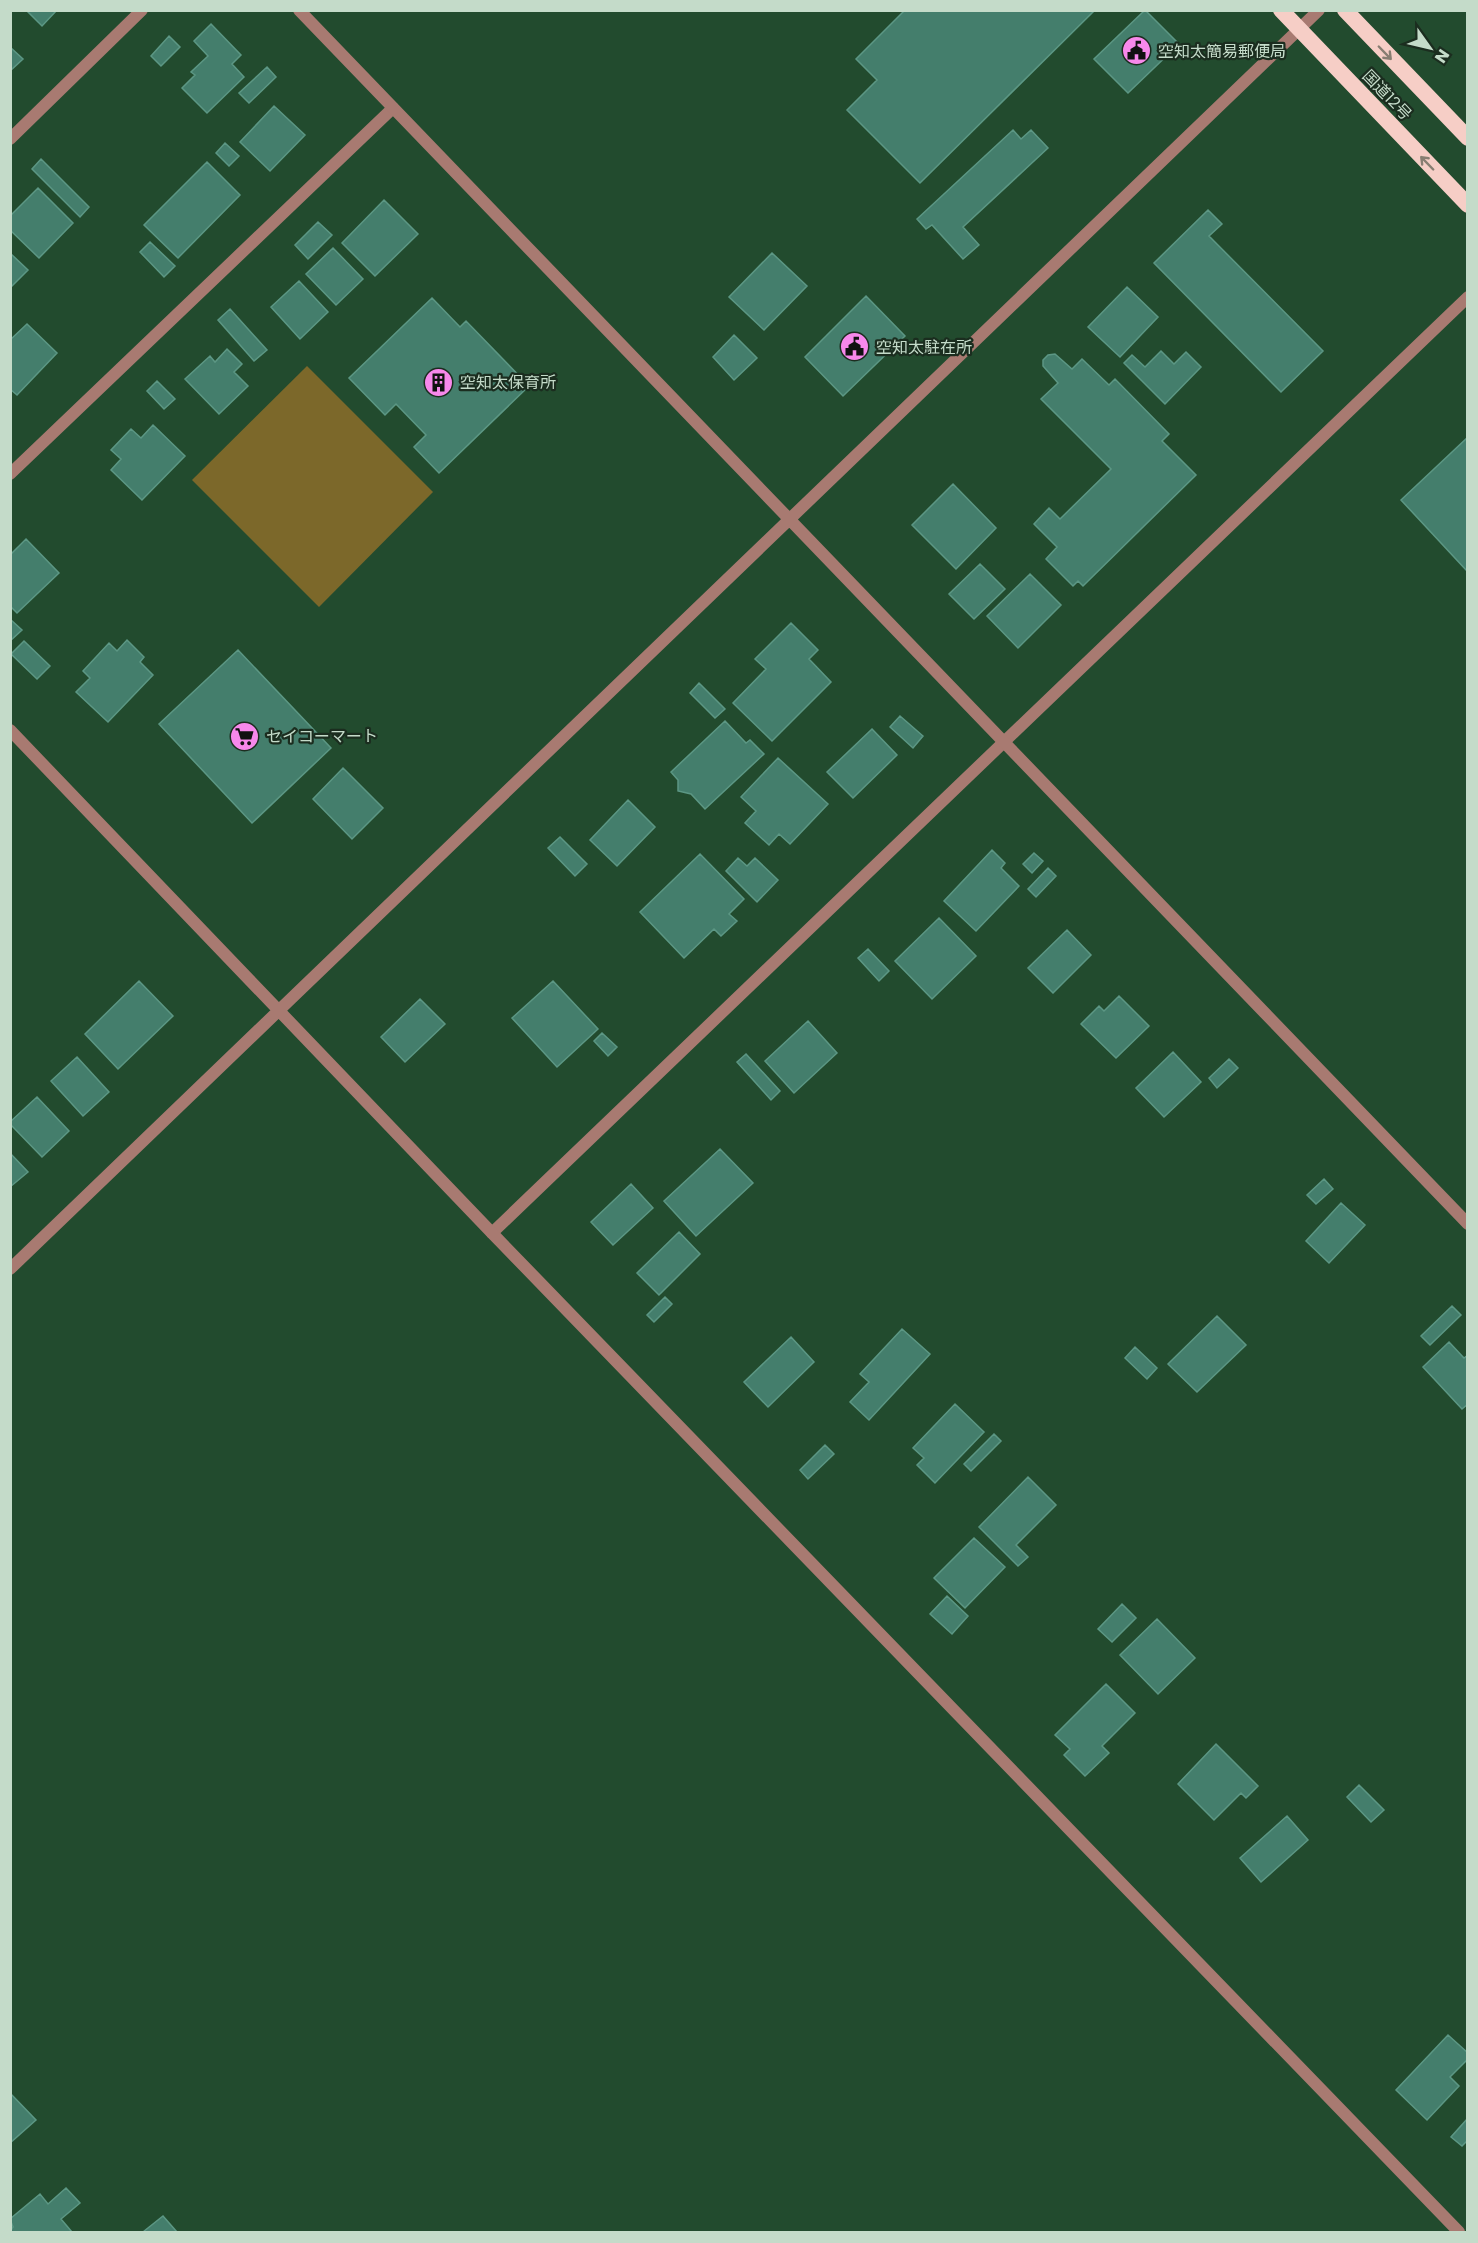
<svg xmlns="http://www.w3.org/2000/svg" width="1478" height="2243" viewBox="0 0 1478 2243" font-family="Poppins,'Noto Sans JP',sans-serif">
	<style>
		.green { fill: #7c682a }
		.building { fill: #447e6c; stroke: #5c9784; stroke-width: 1.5 }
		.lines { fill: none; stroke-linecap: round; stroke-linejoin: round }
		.minor { stroke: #a87a71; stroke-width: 12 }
		.tertiary { stroke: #a87a71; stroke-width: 12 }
		.trunk { stroke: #f6cec6; stroke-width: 16 }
		.oneway { stroke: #887e72 }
		.labels { text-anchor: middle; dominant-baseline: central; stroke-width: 4.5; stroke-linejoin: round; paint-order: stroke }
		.poi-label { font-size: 16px; fill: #c4dbc9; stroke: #1b2d1f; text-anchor: start }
		.street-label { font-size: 16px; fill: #c4dbc9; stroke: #1b2d1f }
	</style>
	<rect width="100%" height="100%" fill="#224b2e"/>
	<!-- green -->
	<path class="green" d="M 307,366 L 433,492 L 319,607 L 192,480 Z"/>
	<!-- building -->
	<path class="building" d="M 26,10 L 57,10 L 42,26 Z
		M 905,10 L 1095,10 L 920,183 L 847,110 L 877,80 L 856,59 Z
		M 1145,10 L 1179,44 L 1128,93 L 1094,59 Z
		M 211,24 L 241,55 L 232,64 L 244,77 L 207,113 L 182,88 L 195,75 L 191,72 L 208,56 L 194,41 Z
		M 169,36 L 180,47 L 161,66 L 151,56 Z
		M 10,47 L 23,59 L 10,71 Z
		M 267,67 L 276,77 L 249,103 L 239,93 Z
		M 274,106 L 305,135 L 270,171 L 240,142 Z
		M 1013,130 L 1021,139 L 1031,130 L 1048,148 L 963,227 L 979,245 L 963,259 L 932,225 L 926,229 L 917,219 Z
		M 225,143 L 239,156 L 229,166 L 216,153 Z
		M 41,159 L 89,207 L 80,217 L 32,169 Z
		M 207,162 L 240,195 L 178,258 L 144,225 Z
		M 38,188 L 73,223 L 39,258 L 10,230 L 10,216 Z
		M 384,200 L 418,234 L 375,276 L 342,243 Z
		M 1208,210 L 1222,224 L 1209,236 L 1323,351 L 1281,392 L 1154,263 Z
		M 318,222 L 332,235 L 308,259 L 295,245 Z
		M 150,242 L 175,266 L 164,277 L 140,252 Z
		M 333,248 L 363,279 L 336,305 L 306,274 Z
		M 10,253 L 28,270 L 10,288 Z
		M 772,253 L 807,286 L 764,330 L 729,297 Z
		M 299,281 L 328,312 L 300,339 L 271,307 Z
		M 1127,287 L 1158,317 L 1120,357 L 1088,327 Z
		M 866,296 L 905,336 L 843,396 L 805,357 Z
		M 432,298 L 460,327 L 466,321 L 529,386 L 439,473 L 414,447 L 426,435 L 396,404 L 385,415 L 349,378 Z
		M 230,309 L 267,350 L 254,361 L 218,320 Z
		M 27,324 L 57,353 L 17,395 L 10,389 L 10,340 Z
		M 734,335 L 757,358 L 734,380 L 713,357 Z
		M 227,349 L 242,364 L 234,372 L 248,386 L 219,414 L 185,379 L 210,356 L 215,362 Z
		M 1161,351 L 1174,364 L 1186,352 L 1201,367 L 1165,404 L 1124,363 L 1132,355 L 1145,367 Z
		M 1055,354 L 1072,369 L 1082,359 L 1109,385 L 1115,379 L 1169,434 L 1162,441 L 1196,475 L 1083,586 L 1078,581 L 1073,586 L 1046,559 L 1057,547 L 1034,524 L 1049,508 L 1060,519 L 1111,469 L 1041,399 L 1058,383 L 1043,366 L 1043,360 L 1048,355 Z
		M 157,381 L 175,399 L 164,409 L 147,391 Z
		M 153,425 L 185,456 L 142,500 L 111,470 L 121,459 L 111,450 L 131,429 L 141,438 Z
		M 1468,437 L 1468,571 L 1467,571 L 1401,500 Z
		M 953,484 L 996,528 L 956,569 L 912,525 Z
		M 26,539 L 59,573 L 17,613 L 10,606 L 10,555 Z
		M 980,564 L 1005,589 L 974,619 L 949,594 Z
		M 1030,574 L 1061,605 L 1018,648 L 987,616 Z
		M 10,619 L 22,630 L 10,641 Z
		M 791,623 L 818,650 L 809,659 L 831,682 L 772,741 L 733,703 L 766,669 L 755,659 Z
		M 127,640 L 144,657 L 140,662 L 153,675 L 108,722 L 76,692 L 90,678 L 83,671 L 109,643 L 117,651 Z
		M 24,641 L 50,666 L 37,679 L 11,654 Z
		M 238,650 L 331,748 L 252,823 L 159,724 Z
		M 699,683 L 725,709 L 715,718 L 690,693 Z
		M 900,716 L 923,736 L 913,748 L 890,727 Z
		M 725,721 L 746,743 L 750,740 L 764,754 L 705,809 L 691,794 L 678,791 L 678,780 L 671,772 Z
		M 872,729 L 897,755 L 853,798 L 827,772 Z
		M 778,758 L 828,804 L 790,844 L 779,834 L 769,845 L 745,823 L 756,811 L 741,797 Z
		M 343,768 L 383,808 L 352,839 L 313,799 Z
		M 628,800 L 655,827 L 617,866 L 590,840 Z
		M 560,837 L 587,864 L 575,876 L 548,848 Z
		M 992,850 L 1005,863 L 1001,868 L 1019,886 L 976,931 L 944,901 Z
		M 1034,853 L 1043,861 L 1032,873 L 1023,864 Z
		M 700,854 L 744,899 L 729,914 L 737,921 L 721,936 L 714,929 L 684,958 L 640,912 Z
		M 738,858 L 747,866 L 755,858 L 778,880 L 757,902 L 726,871 Z
		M 1048,868 L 1056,876 L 1036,897 L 1028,889 Z
		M 939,918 L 976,956 L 932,999 L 895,961 Z
		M 1067,930 L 1091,955 L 1053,993 L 1028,968 Z
		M 868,949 L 889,971 L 879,981 L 858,958 Z
		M 139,981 L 173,1016 L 118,1069 L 85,1034 Z
		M 553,981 L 598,1029 L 557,1067 L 512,1018 Z
		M 1119,996 L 1149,1026 L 1116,1058 L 1081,1024 L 1099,1006 L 1104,1011 Z
		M 420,999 L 445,1024 L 405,1062 L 381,1037 Z
		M 808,1021 L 837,1053 L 794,1093 L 765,1061 Z
		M 602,1033 L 617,1047 L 608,1056 L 594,1041 Z
		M 1173,1052 L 1201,1082 L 1164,1117 L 1136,1088 Z
		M 746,1054 L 780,1091 L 771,1100 L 737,1062 Z
		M 77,1057 L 109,1092 L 83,1116 L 51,1081 Z
		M 1229,1059 L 1238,1068 L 1217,1088 L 1209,1078 Z
		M 37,1097 L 69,1131 L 42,1157 L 10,1124 L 10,1122 Z
		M 720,1149 L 753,1183 L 696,1236 L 664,1201 Z
		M 10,1153 L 28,1172 L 10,1187 Z
		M 1324,1179 L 1333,1189 L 1316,1204 L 1307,1195 Z
		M 631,1184 L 653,1208 L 613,1245 L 591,1222 Z
		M 1341,1203 L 1365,1225 L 1329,1263 L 1306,1241 Z
		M 679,1232 L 700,1254 L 659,1295 L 637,1273 Z
		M 665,1297 L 672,1304 L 654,1322 L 647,1315 Z
		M 1452,1306 L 1461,1315 L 1430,1345 L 1421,1336 Z
		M 1217,1316 L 1246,1345 L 1197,1392 L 1168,1364 Z
		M 902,1329 L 930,1354 L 869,1420 L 850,1402 L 869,1382 L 860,1374 Z
		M 791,1337 L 814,1362 L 768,1407 L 744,1382 Z
		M 1449,1342 L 1464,1358 L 1468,1355 L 1468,1404 L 1462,1409 L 1423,1367 Z
		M 1135,1347 L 1157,1368 L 1147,1379 L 1125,1358 Z
		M 955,1404 L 984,1432 L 935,1483 L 917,1465 L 924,1458 L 913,1448 Z
		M 994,1434 L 1001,1441 L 971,1471 L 964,1464 Z
		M 825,1445 L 834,1454 L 808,1479 L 800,1470 Z
		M 1028,1477 L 1056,1505 L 1016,1545 L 1028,1557 L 1018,1566 L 979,1527 Z
		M 974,1538 L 1005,1567 L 965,1608 L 934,1578 Z
		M 947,1596 L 968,1616 L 952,1634 L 930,1614 Z
		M 1122,1604 L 1136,1618 L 1112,1642 L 1098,1629 Z
		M 1157,1619 L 1195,1658 L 1158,1694 L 1120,1655 Z
		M 1106,1684 L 1135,1713 L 1102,1746 L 1109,1753 L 1085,1776 L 1064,1755 L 1070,1749 L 1055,1735 Z
		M 1216,1744 L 1258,1786 L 1246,1798 L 1241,1793 L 1214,1820 L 1178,1784 Z
		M 1359,1785 L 1384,1810 L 1371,1822 L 1347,1797 Z
		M 1287,1816 L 1308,1840 L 1261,1882 L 1240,1858 Z
		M 1448,2035 L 1468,2053 L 1468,2059 L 1450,2077 L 1459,2086 L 1427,2120 L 1396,2090 Z
		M 10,2093 L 36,2120 L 10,2143 Z
		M 1468,2118 L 1468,2140 L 1462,2146 L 1451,2137 Z
		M 66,2188 L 80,2203 L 61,2219 L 72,2232 L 10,2232 L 13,2227 L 10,2219 L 40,2194 L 48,2204 Z
		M 163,2216 L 177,2232 L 143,2232 Z"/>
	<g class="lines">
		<!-- minor -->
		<path class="minor" d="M 10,139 L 142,10
			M 10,474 L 393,108
			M 492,1233 L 1468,297"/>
		<!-- tertiary -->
		<path class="tertiary" d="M 299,10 L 1468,1224
			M 10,730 L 492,1233 L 1459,2232
			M 10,1269 L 1319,10"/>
		<!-- trunk -->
		<path class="trunk" d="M 1281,10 L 1468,205
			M 1345,10 L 1468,138"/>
	</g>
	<!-- one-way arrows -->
	<defs><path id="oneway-shaft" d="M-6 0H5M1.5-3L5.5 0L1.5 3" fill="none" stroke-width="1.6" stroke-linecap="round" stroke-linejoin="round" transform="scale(1.5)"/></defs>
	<g class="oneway">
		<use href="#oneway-shaft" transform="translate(1385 53) rotate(46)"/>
		<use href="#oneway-shaft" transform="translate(1427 163) rotate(-134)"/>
	</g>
	<!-- icons -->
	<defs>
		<symbol id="civic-disc" viewBox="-11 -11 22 22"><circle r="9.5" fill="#f788eb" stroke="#1b2d1f"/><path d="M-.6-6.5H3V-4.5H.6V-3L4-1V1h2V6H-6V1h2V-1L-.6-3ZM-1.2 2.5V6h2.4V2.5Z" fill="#111"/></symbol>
		<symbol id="building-disc" viewBox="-11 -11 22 22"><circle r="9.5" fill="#f788eb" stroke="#1b2d1f"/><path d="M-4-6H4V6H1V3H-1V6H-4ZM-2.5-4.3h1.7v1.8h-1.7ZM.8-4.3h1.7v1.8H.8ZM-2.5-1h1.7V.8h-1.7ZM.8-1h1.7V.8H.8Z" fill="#111"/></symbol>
		<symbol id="supermarket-disc" viewBox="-11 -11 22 22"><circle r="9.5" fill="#f788eb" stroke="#1b2d1f"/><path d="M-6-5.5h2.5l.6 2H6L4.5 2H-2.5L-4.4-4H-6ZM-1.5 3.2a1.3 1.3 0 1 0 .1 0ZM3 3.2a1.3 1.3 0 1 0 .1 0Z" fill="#111"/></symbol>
	</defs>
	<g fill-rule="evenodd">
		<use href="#civic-disc" x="1120" y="34" width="33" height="33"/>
		<use href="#civic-disc" x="838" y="330" width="33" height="33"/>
		<use href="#building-disc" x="422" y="366" width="33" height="33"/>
		<use href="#supermarket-disc" x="228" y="720" width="33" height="33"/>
	</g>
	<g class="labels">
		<!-- poi labels -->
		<g class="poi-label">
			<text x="1158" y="51">空知太簡易郵便局</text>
			<text x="876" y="347">空知太駐在所</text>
			<text x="460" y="382">空知太保育所</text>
			<text x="266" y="736">セイコーマート</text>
		</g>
		<!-- street labels -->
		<g class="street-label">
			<text transform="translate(1387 95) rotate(46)">国道12号</text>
		</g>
	</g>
	<!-- border -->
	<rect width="1478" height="2243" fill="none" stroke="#c4dbc9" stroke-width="24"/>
	<!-- north arrow -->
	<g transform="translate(1430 48) rotate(124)" stroke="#1b2d1f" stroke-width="4.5" paint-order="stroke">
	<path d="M0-4.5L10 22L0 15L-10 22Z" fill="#c4dbc9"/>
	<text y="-9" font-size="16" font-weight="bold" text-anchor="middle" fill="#c4dbc9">N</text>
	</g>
</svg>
